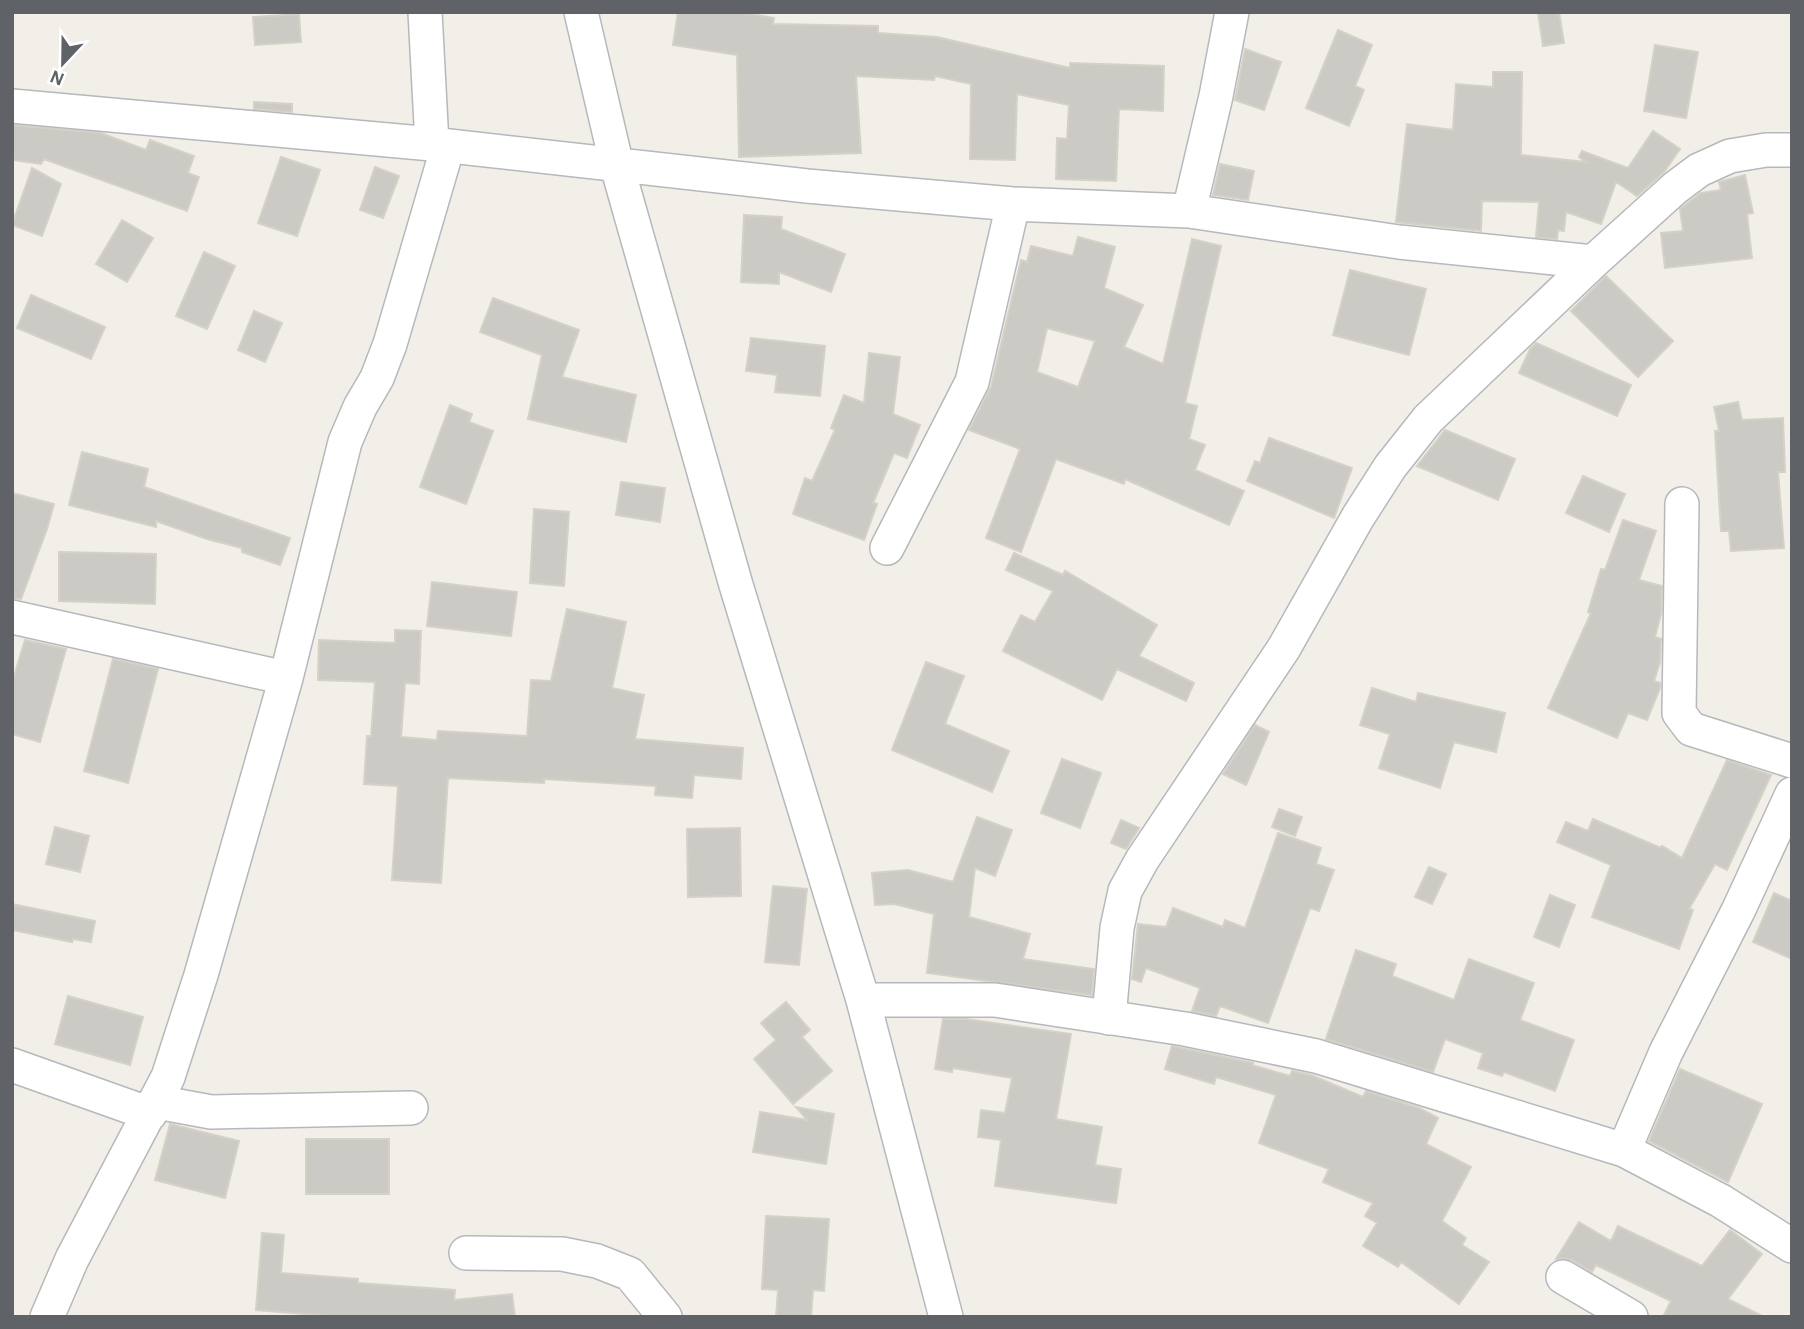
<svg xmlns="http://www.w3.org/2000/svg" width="1804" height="1329" viewBox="0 0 1804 1329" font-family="'Alegreya Sans',sans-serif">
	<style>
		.building { fill: #cccac5; stroke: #d6d1c6; stroke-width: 2; fill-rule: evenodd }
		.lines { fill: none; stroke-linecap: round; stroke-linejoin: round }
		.minor-casing { stroke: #b5b8bc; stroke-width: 36 }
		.minor { stroke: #fff; stroke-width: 33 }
	</style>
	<rect width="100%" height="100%" fill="#f1efe8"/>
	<!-- building -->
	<path class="building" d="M 678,12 L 737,12 L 774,18 L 773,24 L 878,26 L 878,33 L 937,37 L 1070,68 L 1070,63 L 1164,66 L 1163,111 L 1119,109 L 1116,181 L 1056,179 L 1057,138 L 1067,139 L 1069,105 L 1017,94 L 1015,160 L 970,159 L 971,84 L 935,76 L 934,80 L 856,76 L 861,153 L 739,157 L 737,55 L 673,45 Z
		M 1538,12 L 1559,12 L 1564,43 L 1543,46 Z
		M 299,14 L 301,42 L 255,45 L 253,17 Z
		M 1338,30 L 1372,45 L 1355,86 L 1364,90 L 1349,126 L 1306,108 Z
		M 1655,45 L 1698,52 L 1686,118 L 1644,111 Z
		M 1245,49 L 1281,62 L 1264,110 L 1235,100 Z
		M 1493,72 L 1522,72 L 1521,155 L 1586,162 L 1579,157 L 1582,151 L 1628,168 L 1653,131 L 1680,149 L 1664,172 L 1637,196 L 1616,182 L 1601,224 L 1566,212 L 1564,231 L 1558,230 L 1557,239 L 1536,237 L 1539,202 L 1482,201 L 1481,231 L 1396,222 L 1407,124 L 1453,130 L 1456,84 L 1493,87 Z
		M 254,102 L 292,104 L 292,112 L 254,109 Z
		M 12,125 L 101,133 L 146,150 L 150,140 L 194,156 L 188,173 L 199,177 L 187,211 L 44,159 L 41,164 L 12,160 Z
		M 281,157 L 320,170 L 297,236 L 258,223 Z
		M 1220,164 L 1254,171 L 1248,200 L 1213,195 Z
		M 375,167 L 399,176 L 383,218 L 360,210 Z
		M 32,168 L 61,184 L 42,236 L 12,225 Z
		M 1745,175 L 1753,213 L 1747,214 L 1752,258 L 1665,268 L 1661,233 L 1683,231 L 1680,209 L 1701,193 L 1721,190 L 1719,182 Z
		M 744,215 L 782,217 L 781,229 L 845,254 L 831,292 L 779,272 L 779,284 L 741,282 Z
		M 122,220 L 153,238 L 127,282 L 96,264 Z
		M 1078,237 L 1115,247 L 1104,288 L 1143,305 L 1124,347 L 1163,364 L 1192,239 L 1221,246 L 1185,403 L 1197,406 L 1189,439 L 1205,445 L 1195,470 L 1244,491 L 1229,525 L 1125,479 L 1124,484 L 1056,459 L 1021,552 L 986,538 L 1020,449 L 969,430 L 991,387 L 1021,260 L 1027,262 L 1031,246 L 1073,256 ZM 1047,328 L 1095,341 L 1078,387 L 1037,372 Z
		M 204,252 L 235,266 L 207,329 L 176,316 Z
		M 1350,270 L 1426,289 L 1409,355 L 1333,335 Z
		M 1606,276 L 1673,341 L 1638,377 L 1571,311 Z
		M 31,295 L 105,327 L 91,359 L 17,328 Z
		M 493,298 L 579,330 L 562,377 L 636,395 L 626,442 L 528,419 L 542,355 L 480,332 Z
		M 254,311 L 282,323 L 265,362 L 238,350 Z
		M 751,338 L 825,346 L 820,396 L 775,392 L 777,375 L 746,371 Z
		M 1536,343 L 1631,385 L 1617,416 L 1519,373 L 1530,349 Z
		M 869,353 L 900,357 L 893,414 L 920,425 L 907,458 L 894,453 L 873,503 L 877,504 L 864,540 L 793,514 L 805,478 L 812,481 L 835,430 L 831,428 L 844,395 L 864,403 Z
		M 1738,402 L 1742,420 L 1783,418 L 1785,472 L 1778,472 L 1784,548 L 1731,551 L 1729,531 L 1721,531 L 1715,431 L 1719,431 L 1714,407 Z
		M 450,405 L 472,414 L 469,422 L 493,431 L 466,504 L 420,487 Z
		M 1445,430 L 1515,459 L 1498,500 L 1417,466 Z
		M 1269,438 L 1352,468 L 1334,518 L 1247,481 L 1255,461 L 1260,463 Z
		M 82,452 L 148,469 L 144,487 L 290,538 L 280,565 L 242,552 L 242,548 L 207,539 L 156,521 L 156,527 L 69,505 Z
		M 1583,476 L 1625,494 L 1609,532 L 1566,513 Z
		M 621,482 L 665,488 L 660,522 L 616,515 Z
		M 12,493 L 54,504 L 47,529 L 21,599 L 12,598 Z
		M 534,509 L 569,512 L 564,586 L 530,583 Z
		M 1623,520 L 1656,531 L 1639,580 L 1662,586 L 1661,614 L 1655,637 L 1661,639 L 1660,662 L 1654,681 L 1660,683 L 1660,688 L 1647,720 L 1628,713 L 1617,738 L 1548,708 L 1591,613 L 1588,612 L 1601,569 L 1605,570 Z
		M 59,552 L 156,554 L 155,604 L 59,601 Z
		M 1014,553 L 1063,575 L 1065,571 L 1157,625 L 1139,656 L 1194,683 L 1186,701 L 1117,669 L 1102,700 L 1003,651 L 1021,615 L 1035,622 L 1053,591 L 1006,570 Z
		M 432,582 L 517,592 L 511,636 L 427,626 Z
		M 567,609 L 626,622 L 612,688 L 644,695 L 635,739 L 743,748 L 741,779 L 694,775 L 692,798 L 655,795 L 656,786 L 544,779 L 544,783 L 448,778 L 441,883 L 392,880 L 398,786 L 364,784 L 367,736 L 371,736 L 375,682 L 318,680 L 319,640 L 395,643 L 395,630 L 421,631 L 419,684 L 405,683 L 401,737 L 437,740 L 438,731 L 527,736 L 531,680 L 551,681 Z
		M 25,640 L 66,649 L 40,742 L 12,734 L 12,683 Z
		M 113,659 L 158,669 L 128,783 L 84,771 Z
		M 926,662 L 964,676 L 945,724 L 1009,751 L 992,792 L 892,750 Z
		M 1372,688 L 1416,702 L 1418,693 L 1505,713 L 1496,752 L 1454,742 L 1440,788 L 1379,768 L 1390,734 L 1360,725 Z
		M 1255,725 L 1269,732 L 1246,785 L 1223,774 Z
		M 1062,759 L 1101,773 L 1080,828 L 1041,813 Z
		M 1727,760 L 1771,775 L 1727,870 L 1715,864 L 1689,909 L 1693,910 L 1679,949 L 1592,917 L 1611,865 L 1557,842 L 1566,822 L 1588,831 L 1593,819 L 1661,848 L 1662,846 L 1682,858 Z
		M 1279,809 L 1302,817 L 1295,836 L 1272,827 Z
		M 977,817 L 1012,830 L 995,876 L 975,868 L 969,917 L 1030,934 L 1023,959 L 1094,969 L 1092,995 L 927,973 L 934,914 L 894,904 L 875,905 L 872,873 L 908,870 L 953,882 Z
		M 1121,820 L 1139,828 L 1126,849 L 1111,843 Z
		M 55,827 L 89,836 L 80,872 L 46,864 Z
		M 740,828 L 741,896 L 688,897 L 687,829 Z
		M 1278,833 L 1321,848 L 1316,864 L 1334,870 L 1319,911 L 1310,908 L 1268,1023 L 1220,1006 L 1216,1016 L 1192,1011 L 1200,988 L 1146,968 L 1141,982 L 1132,979 L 1138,924 L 1166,927 L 1173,908 L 1223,927 L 1225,920 L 1245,928 Z
		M 1429,867 L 1446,874 L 1432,904 L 1415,897 Z
		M 773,886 L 807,889 L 799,965 L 765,962 Z
		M 1774,893 L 1792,901 L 1792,959 L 1753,942 Z
		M 1550,895 L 1575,905 L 1559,947 L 1534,937 Z
		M 12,904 L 95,921 L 91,942 L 73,939 L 72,942 L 12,930 Z
		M 1356,950 L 1396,964 L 1392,976 L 1454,1000 L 1469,959 L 1534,983 L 1520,1020 L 1574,1040 L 1555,1091 L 1504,1072 L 1502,1076 L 1478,1068 L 1483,1053 L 1445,1039 L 1433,1072 L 1326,1039 Z
		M 68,996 L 143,1017 L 130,1065 L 55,1044 Z
		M 786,1002 L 810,1030 L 802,1037 L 832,1071 L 793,1104 L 754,1059 L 776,1040 L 761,1023 Z
		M 943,1019 L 966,1019 L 1071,1034 L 1056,1119 L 1102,1127 L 1095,1165 L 1121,1169 L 1116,1203 L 995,1186 L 1001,1140 L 978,1137 L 981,1110 L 1005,1113 L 1012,1078 L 953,1068 L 952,1072 L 935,1069 Z
		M 1172,1046 L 1253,1063 L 1252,1065 L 1290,1076 L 1292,1071 L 1311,1075 L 1363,1097 L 1366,1091 L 1419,1108 L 1438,1118 L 1426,1144 L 1471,1167 L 1442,1221 L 1466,1238 L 1462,1245 L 1489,1262 L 1459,1304 L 1401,1262 L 1398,1267 L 1363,1246 L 1377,1223 L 1365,1216 L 1373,1203 L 1323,1182 L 1329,1169 L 1259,1143 L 1276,1095 L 1216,1077 L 1214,1084 L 1165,1069 Z
		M 1680,1069 L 1762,1104 L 1728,1182 L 1649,1141 Z
		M 796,1107 L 834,1114 L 826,1164 L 753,1152 L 760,1112 L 807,1120 Z
		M 170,1124 L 239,1141 L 225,1198 L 155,1180 Z
		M 306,1139 L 389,1139 L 389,1194 L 306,1194 Z
		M 766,1216 L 829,1219 L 824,1291 L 813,1290 L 811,1317 L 776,1317 L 778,1290 L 762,1289 Z
		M 1579,1222 L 1611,1241 L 1618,1226 L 1702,1266 L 1730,1230 L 1762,1254 L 1728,1299 L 1764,1317 L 1663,1317 L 1671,1301 L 1596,1265 L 1592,1272 L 1572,1260 L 1564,1258 L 1556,1259 Z
		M 262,1233 L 284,1235 L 281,1273 L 358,1279 L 358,1283 L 455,1290 L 454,1300 L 512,1294 L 515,1317 L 343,1317 L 256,1310 Z"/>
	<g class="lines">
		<defs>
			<path id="minor" d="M 425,12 L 432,144
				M 581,12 L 617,166 L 736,585 L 863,1000 L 946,1317
				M 12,106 L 432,144 L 807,186 L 1013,204 L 1189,211 L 1399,242 L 1593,262
				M 1189,211 L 1216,96 L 1232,12
				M 1682,504 L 1679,713 L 1691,729 L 1792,761
				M 887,548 L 972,382 L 1013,204
				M 12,617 L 286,678
				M 863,1000 L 995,1000 L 1185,1029 L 1316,1056 L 1624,1150 L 1721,1201 L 1792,1246
				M 1109,1018 L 1117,928 L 1125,891 L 1142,860 L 1284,648 L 1358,517 L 1390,467 L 1428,419 L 1593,262 L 1675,188 L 1699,170 L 1730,156 L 1766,150 L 1792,150
				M 12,1065 L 150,1114
				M 157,1102 L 211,1112 L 411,1108
				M 1624,1150 L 1666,1052 L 1739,909 L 1792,794
				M 466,1253 L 562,1254 L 597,1261 L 630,1274 L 665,1317
				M 1563,1277 L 1631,1317
				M 47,1317 L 72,1259 L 168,1077 L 201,975 L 286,678 L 345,442 L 360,407 L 377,378 L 390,344 L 448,146"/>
		</defs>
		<!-- minor casing -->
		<use href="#minor" class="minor-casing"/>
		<!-- minor -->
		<use href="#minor" class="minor"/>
	</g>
	<!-- border -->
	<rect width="1804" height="1329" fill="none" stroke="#5f6368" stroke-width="28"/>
	<!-- north arrow -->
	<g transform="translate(63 63) rotate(202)" stroke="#ffffff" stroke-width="5" paint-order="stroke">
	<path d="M0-5L12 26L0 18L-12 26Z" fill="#5f6368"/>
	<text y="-10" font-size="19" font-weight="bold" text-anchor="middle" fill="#5f6368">N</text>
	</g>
</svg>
